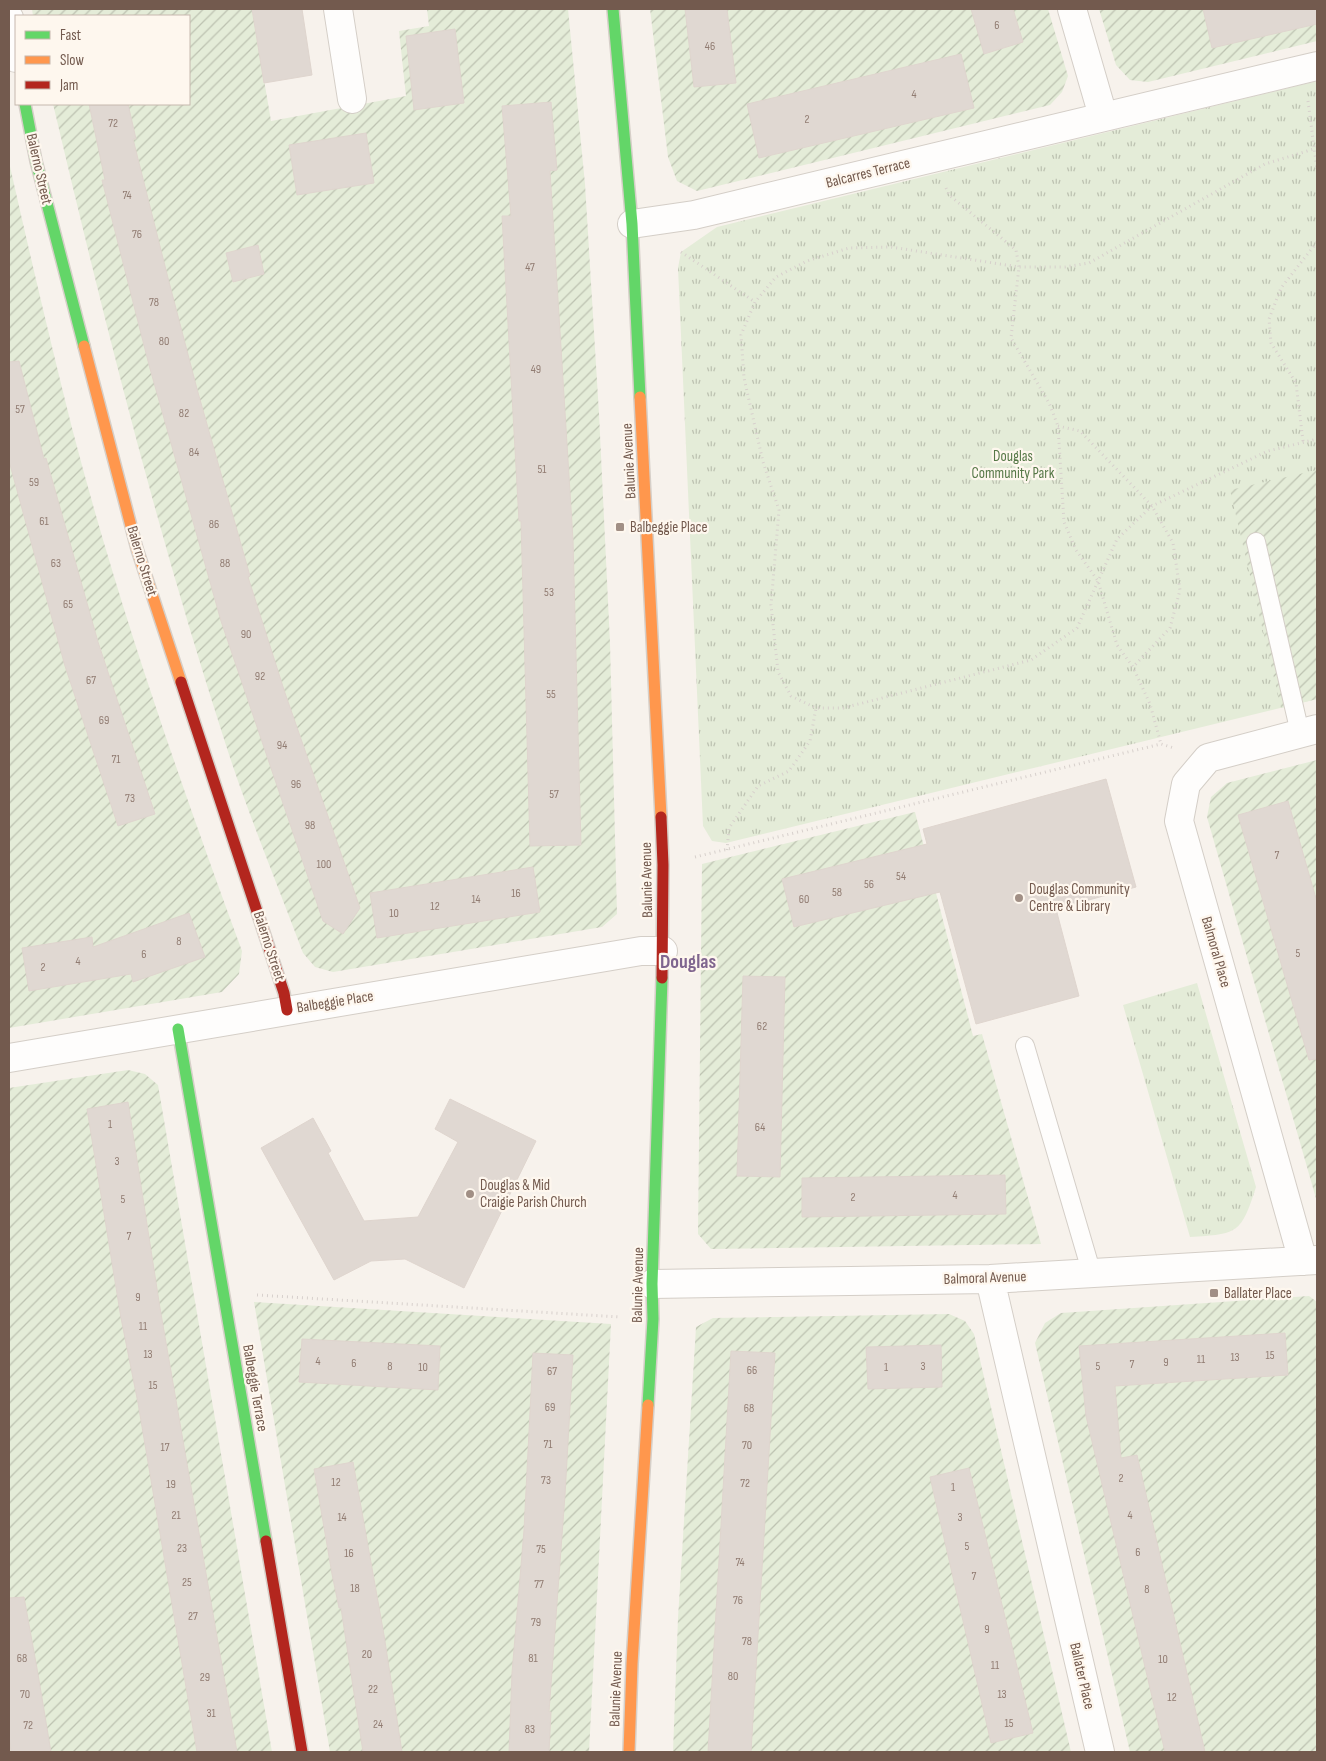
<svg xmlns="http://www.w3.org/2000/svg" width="1326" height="1761" viewBox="0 0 1326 1761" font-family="'Sofia Sans Condensed',sans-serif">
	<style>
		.grass { fill: url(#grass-tufts) }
		.garden { fill: url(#garden-furrows) }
		.building { fill: #e0d8d2; stroke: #dfd5ce }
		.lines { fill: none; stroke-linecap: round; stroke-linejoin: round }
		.lane-casing { stroke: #d4cec7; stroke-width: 20 }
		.street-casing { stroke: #d4cec7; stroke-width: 30 }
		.fast-casing { stroke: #d6cfc8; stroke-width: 14 }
		.slow-casing { stroke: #d6cfc8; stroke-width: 14 }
		.jam-casing { stroke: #d6cfc8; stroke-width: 14 }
		.path { stroke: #d7d0cc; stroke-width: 3; stroke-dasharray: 1 4; stroke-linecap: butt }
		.lane { stroke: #fefdfc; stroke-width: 18 }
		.street { stroke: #fefdfc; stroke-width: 28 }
		.fast { stroke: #63d668; stroke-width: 11 }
		.slow { stroke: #ff974d; stroke-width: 11 }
		.jam { stroke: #b3261e; stroke-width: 11 }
		.poi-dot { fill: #a18f85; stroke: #fef7ee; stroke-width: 2 }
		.labels { text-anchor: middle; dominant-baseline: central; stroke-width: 4.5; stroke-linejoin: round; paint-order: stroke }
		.number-label { font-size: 12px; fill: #917c72 }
		.street-label { font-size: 15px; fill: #735a4e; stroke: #fef7ee }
		.park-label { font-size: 15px; fill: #567847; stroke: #fef7ee }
		.poi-label { font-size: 15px; fill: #735a4e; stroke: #fef7ee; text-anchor: start }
		.district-label { font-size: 20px; font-weight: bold; fill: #80668f; stroke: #fef7ee }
	</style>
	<defs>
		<pattern id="grass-tufts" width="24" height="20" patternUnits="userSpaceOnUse" patternTransform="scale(1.25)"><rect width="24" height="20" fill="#e4ecd8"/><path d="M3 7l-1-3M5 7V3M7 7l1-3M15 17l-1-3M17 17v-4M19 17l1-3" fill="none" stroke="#bdc2b1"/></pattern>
		<pattern id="garden-furrows" width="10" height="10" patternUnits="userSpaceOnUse" patternTransform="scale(1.25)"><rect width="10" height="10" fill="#e4ecd8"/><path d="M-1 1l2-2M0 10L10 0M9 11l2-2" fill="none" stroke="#bdc2b1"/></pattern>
	</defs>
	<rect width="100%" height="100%" fill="#f7f2ec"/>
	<!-- grass -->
	<path class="grass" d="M 1317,81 L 1317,699 L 726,843 L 712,841 L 703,826 L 678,268 L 681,252 L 717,227 Z
		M 1197,983 L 1256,1187 C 1241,1234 1238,1234 1190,1237 L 1123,1005 Z"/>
	<!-- garden -->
	<path class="garden" d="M 32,9 L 252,9 L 271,121 L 406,96 L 399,31 L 429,26 L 427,9 L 568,9 L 585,184 L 599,414 L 610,643 L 617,914 L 602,927 L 333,972 L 315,967 L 303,953 C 276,881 246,809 223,736 C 156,528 103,316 53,104 L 189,104 L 189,16 L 33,16 Z
		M 650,9 L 1048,9 L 1068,76 L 1062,92 L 1050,105 L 697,191 L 677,181 L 668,157 Z
		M 1099,9 L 1316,9 L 1317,41 L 1148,82 L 1130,80 L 1116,65 Z
		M 9,162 C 29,251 50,340 72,428 C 118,605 179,779 242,951 L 239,974 L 222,992 L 9,1028 Z
		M 1317,470 L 1317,699 L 1281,708 L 1230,490 Z
		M 1317,760 L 1317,1202 L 1207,817 L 1211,797 L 1227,783 Z
		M 915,812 L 973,1036 L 982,1034 L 1041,1244 L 711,1249 L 698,1234 L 702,864 Z
		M 128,1070 L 145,1074 L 158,1085 L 272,1752 L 9,1752 L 9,1088 Z
		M 1309,1296 L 1317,1302 L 1317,1752 L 1130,1752 L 1035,1343 L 1045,1323 L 1061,1313 Z
		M 254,1302 L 611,1324 L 589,1752 L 330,1752 Z
		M 949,1314 L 965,1321 L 974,1334 L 1071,1752 L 673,1752 L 678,1618 L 696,1327 L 713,1318 Z"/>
	<!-- building -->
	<path class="building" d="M 252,9 L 302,9 L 312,75 L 264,83 Z
		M 685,9 L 727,9 L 736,83 L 694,87 Z
		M 971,9 L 1013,9 L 1023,42 L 984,54 Z
		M 1203,9 L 1317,9 L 1317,24 L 1212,48 Z
		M 455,29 L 464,103 L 414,110 L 406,36 Z
		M 961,54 L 974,108 L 759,158 L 747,104 Z
		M 551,102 L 557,170 L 550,171 L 573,540 L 581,845 L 530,846 L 521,521 L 519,521 L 502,216 L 511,216 L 502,106 Z
		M 89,104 L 128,104 L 136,139 L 133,139 L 168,278 L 197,389 L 250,576 L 248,577 L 285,693 L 360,908 L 343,934 L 323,921 L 221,621 L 149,365 L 102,180 L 105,180 Z
		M 366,133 L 374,183 L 297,195 L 289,145 Z
		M 258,245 L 264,274 L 233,282 L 226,253 Z
		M 19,361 L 44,459 L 46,458 L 98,642 L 155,814 L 118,826 L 65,666 L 9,461 L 9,362 Z
		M 1106,779 L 1136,887 L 1056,909 L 1079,996 L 976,1024 L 940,892 L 794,927 L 782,879 L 927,844 L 923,829 Z
		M 1288,801 L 1317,902 L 1317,1059 L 1309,1060 L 1238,815 Z
		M 533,867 L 540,912 L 377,938 L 370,893 Z
		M 189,913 L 205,957 L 133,982 L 131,974 L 29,991 L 22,948 L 92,937 L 93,947 Z
		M 743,976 L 785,977 L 780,1177 L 737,1176 Z
		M 450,1099 L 536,1141 L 464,1288 L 405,1259 L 371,1261 L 334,1280 L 261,1148 L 313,1118 L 331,1151 L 328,1153 L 364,1221 L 418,1217 L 458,1142 L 435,1129 Z
		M 128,1102 L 160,1308 L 237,1752 L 197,1752 L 138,1403 L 121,1318 L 87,1109 Z
		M 1005,1175 L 1006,1214 L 802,1217 L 802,1178 Z
		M 1285,1333 L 1288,1375 L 1115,1386 L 1121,1458 L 1137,1455 L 1205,1752 L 1165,1752 L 1086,1416 L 1079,1346 Z
		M 302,1339 L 440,1346 L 438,1390 L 299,1382 Z
		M 941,1345 L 942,1387 L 868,1389 L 866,1347 Z
		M 731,1351 L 775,1353 L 751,1752 L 708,1752 Z
		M 533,1353 L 573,1355 L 565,1495 L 549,1712 L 551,1712 L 549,1752 L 509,1752 L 512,1673 L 524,1530 Z
		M 353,1462 L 384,1635 L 402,1752 L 363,1752 L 341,1608 L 339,1608 L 332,1574 L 314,1469 Z
		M 969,1468 L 1033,1733 L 991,1743 L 930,1477 Z
		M 24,1597 L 38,1674 L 51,1752 L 11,1752 L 9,1736 L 9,1598 Z"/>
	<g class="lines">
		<defs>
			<path id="lane" d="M 1256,542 L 1300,733
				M 1025,1046 L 1092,1274"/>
			<path id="street" d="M 338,9 L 352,99
				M 1072,9 L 1103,116
				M 9,18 L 16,58
				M 632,224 L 694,215 L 1317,66
				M 9,1058 L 641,951 L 663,951
				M 1303,1261 L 1179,821 L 1186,784 L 1208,758 L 1317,729
				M 990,1279 L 1100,1752
				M 652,1284 L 990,1279 L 1317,1260"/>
			<path id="fast" d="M 613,9 L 632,224 L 640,397
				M 25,104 L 36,161 L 84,346
				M 178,1029 L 266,1541
				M 648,1405 L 653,1319 L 652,1284 L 662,978"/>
			<path id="slow" d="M 84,346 L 137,549 L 181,682
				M 640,397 L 661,817
				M 629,1752 L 632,1664 L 648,1405"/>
			<path id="jam" d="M 181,682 L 284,993 L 287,1010
				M 661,817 L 663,865 L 662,978
				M 266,1541 L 302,1752"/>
		</defs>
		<!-- lane casing -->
		<use href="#lane" class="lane-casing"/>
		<!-- street casing -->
		<use href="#street" class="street-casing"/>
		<!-- fast casing -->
		<use href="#fast" class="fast-casing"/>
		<!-- slow casing -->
		<use href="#slow" class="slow-casing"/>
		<!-- jam casing -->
		<use href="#jam" class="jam-casing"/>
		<!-- path -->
		<path class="path" d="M 1308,101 L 1317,170
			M 1317,148 L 1265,164 L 1089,263 L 1065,267 L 1019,267 L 891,247 L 849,248 L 807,261 L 776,277 L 755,302 L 741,335 L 744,378 L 763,462 L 779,510 L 771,605 L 778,672 L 791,696 L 816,708 L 843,708 L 1031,660 L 1077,628 L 1117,539 L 1152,506 L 1268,451 L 1317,439
			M 946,188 L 949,195 L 1016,250 L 1019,267 L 1011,338 L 1049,403 L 1058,426 L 1064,522 L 1076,550 L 1098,581 L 1117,645 L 1133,667 L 1150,704 L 1161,744
			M 681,252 L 755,302
			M 1058,426 L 1080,431 L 1152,506 L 1173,543 L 1180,590 L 1170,628 L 1133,667
			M 1303,441 L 1296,383 L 1271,343 L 1269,319 L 1281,288 L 1317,242
			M 727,850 L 729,828 L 758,786 L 789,771 L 810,741 L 816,708
			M 695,857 L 1161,744 L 1174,748
			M 257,1295 L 620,1317"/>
		<!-- lane -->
		<use href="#lane" class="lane"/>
		<!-- street -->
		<use href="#street" class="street"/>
		<!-- fast -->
		<use href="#fast" class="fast"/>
		<!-- slow -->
		<use href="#slow" class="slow"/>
		<!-- jam -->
		<use href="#jam" class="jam"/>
	</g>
	<!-- markers -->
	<g class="poi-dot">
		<rect x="615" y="522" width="10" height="10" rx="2.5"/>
		<circle cx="1019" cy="898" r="5"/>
		<circle cx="470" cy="1194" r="5"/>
		<rect x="1209" y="1288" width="10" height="10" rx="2.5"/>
	</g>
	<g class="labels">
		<!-- number labels -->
		<g class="number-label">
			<text x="997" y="25">6</text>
			<text x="710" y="46">46</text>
			<text x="914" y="94">4</text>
			<text x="807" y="119">2</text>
			<text x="113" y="123">72</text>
			<text x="127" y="195">74</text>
			<text x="137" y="234">76</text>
			<text x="530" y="267">47</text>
			<text x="154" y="302">78</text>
			<text x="164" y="341">80</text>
			<text x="536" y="369">49</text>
			<text x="20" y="409">57</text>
			<text x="184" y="413">82</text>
			<text x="194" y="452">84</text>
			<text x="542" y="469">51</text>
			<text x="34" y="482">59</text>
			<text x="44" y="521">61</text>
			<text x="214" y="524">86</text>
			<text x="56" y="563">63</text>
			<text x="225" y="563">88</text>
			<text x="549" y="592">53</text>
			<text x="68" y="604">65</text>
			<text x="246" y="634">90</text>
			<text x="260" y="676">92</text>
			<text x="91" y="680">67</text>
			<text x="551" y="694">55</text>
			<text x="104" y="720">69</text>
			<text x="282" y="745">94</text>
			<text x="116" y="759">71</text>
			<text x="296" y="784">96</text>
			<text x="554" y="794">57</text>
			<text x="130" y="798">73</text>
			<text x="310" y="825">98</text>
			<text x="1277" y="855">7</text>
			<text x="324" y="864">100</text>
			<text x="901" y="876">54</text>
			<text x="869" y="884">56</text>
			<text x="837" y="892">58</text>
			<text x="516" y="893">16</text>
			<text x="476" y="899">14</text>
			<text x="804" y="899">60</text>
			<text x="435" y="906">12</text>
			<text x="394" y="913">10</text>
			<text x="179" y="941">8</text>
			<text x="1298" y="953">5</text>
			<text x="144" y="954">6</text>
			<text x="78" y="961">4</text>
			<text x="43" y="967">2</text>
			<text x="762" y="1026">62</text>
			<text x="110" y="1124">1</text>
			<text x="760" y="1127">64</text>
			<text x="117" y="1161">3</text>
			<text x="955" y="1195">4</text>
			<text x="853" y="1197">2</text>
			<text x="123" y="1199">5</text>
			<text x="129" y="1236">7</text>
			<text x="138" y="1297">9</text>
			<text x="143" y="1326">11</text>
			<text x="148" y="1354">13</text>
			<text x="1270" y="1355">15</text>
			<text x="1235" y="1357">13</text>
			<text x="1201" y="1359">11</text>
			<text x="318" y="1361">4</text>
			<text x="1166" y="1362">9</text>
			<text x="354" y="1363">6</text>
			<text x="1132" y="1364">7</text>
			<text x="390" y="1366">8</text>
			<text x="923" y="1366">3</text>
			<text x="1098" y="1366">5</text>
			<text x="423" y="1367">10</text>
			<text x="886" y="1367">1</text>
			<text x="752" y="1370">66</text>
			<text x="552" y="1371">67</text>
			<text x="153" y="1385">15</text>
			<text x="550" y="1407">69</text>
			<text x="749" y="1408">68</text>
			<text x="548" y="1444">71</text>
			<text x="747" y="1445">70</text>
			<text x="165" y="1447">17</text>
			<text x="1121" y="1478">2</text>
			<text x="546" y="1480">73</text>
			<text x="336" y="1482">12</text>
			<text x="745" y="1483">72</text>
			<text x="171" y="1484">19</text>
			<text x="953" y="1487">1</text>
			<text x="176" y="1515">21</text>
			<text x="1130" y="1515">4</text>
			<text x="342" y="1517">14</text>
			<text x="960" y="1517">3</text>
			<text x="967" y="1546">5</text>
			<text x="182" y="1548">23</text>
			<text x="541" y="1549">75</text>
			<text x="1138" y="1552">6</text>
			<text x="349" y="1553">16</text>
			<text x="740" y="1562">74</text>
			<text x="974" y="1576">7</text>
			<text x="187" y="1582">25</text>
			<text x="539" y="1584">77</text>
			<text x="355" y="1588">18</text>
			<text x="1147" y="1589">8</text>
			<text x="738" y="1600">76</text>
			<text x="193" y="1616">27</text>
			<text x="536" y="1622">79</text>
			<text x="987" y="1629">9</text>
			<text x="747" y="1641">78</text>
			<text x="367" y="1654">20</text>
			<text x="22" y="1658">68</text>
			<text x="533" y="1658">81</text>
			<text x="1163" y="1659">10</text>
			<text x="995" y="1665">11</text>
			<text x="733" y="1676">80</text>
			<text x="205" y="1677">29</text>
			<text x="373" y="1689">22</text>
			<text x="25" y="1694">70</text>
			<text x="1002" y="1694">13</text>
			<text x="1172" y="1697">12</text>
			<text x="211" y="1713">31</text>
			<text x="1009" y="1723">15</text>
			<text x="378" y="1724">24</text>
			<text x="28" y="1725">72</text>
			<text x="530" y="1729">83</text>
		</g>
		<!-- street labels -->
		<g class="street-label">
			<text transform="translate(39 169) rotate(77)">Balerno Street</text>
			<text transform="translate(868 173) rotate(-14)">Balcarres Terrace</text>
			<text transform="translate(629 461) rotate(-93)">Balunie Avenue</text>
			<text transform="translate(142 561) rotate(73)">Balerno Street</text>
			<text transform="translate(647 880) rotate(-91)">Balunie Avenue</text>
			<text transform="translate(269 946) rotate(72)">Balerno Street</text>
			<text transform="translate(1216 952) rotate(74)">Balmoral Place</text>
			<text transform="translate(335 1002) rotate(-9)">Balbeggie Place</text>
			<text transform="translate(985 1278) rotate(-2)">Balmoral Avenue</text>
			<text transform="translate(638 1285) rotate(-89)">Balunie Avenue</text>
			<text transform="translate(255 1388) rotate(80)">Balbeggie Terrace</text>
			<text transform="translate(1082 1676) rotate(77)">Ballater Place</text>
			<text transform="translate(616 1689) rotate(-88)">Balunie Avenue</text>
		</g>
		<!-- park labels -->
		<g class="park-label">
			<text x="1013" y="456">Douglas<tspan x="1013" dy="17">Community Park</tspan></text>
		</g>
		<!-- poi labels -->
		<g class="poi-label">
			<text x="630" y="527">Balbeggie Place</text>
			<text x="1029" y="889">Douglas Community<tspan x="1029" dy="17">Centre &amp; Library</tspan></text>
			<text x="480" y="1185">Douglas &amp; Mid<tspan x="480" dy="17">Craigie Parish Church</tspan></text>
			<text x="1224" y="1293">Ballater Place</text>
		</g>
		<!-- district labels -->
		<g class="district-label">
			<text x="688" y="962">Douglas</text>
		</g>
	</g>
	<!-- border -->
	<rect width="1326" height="1761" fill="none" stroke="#735a4e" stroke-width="20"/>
	<!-- legend -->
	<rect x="15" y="15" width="175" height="90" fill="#fef7ee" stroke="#c6b8ae"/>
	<rect x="25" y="31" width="25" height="8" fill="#63d668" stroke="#c6b8ae"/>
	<text x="60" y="40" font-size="15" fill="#735a4e">Fast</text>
	<rect x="25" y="56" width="25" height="8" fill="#ff974d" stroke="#c6b8ae"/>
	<text x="60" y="65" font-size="15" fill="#735a4e">Slow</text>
	<rect x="25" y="81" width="25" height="8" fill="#b3261e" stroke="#c6b8ae"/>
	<text x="60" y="90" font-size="15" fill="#735a4e">Jam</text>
</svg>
